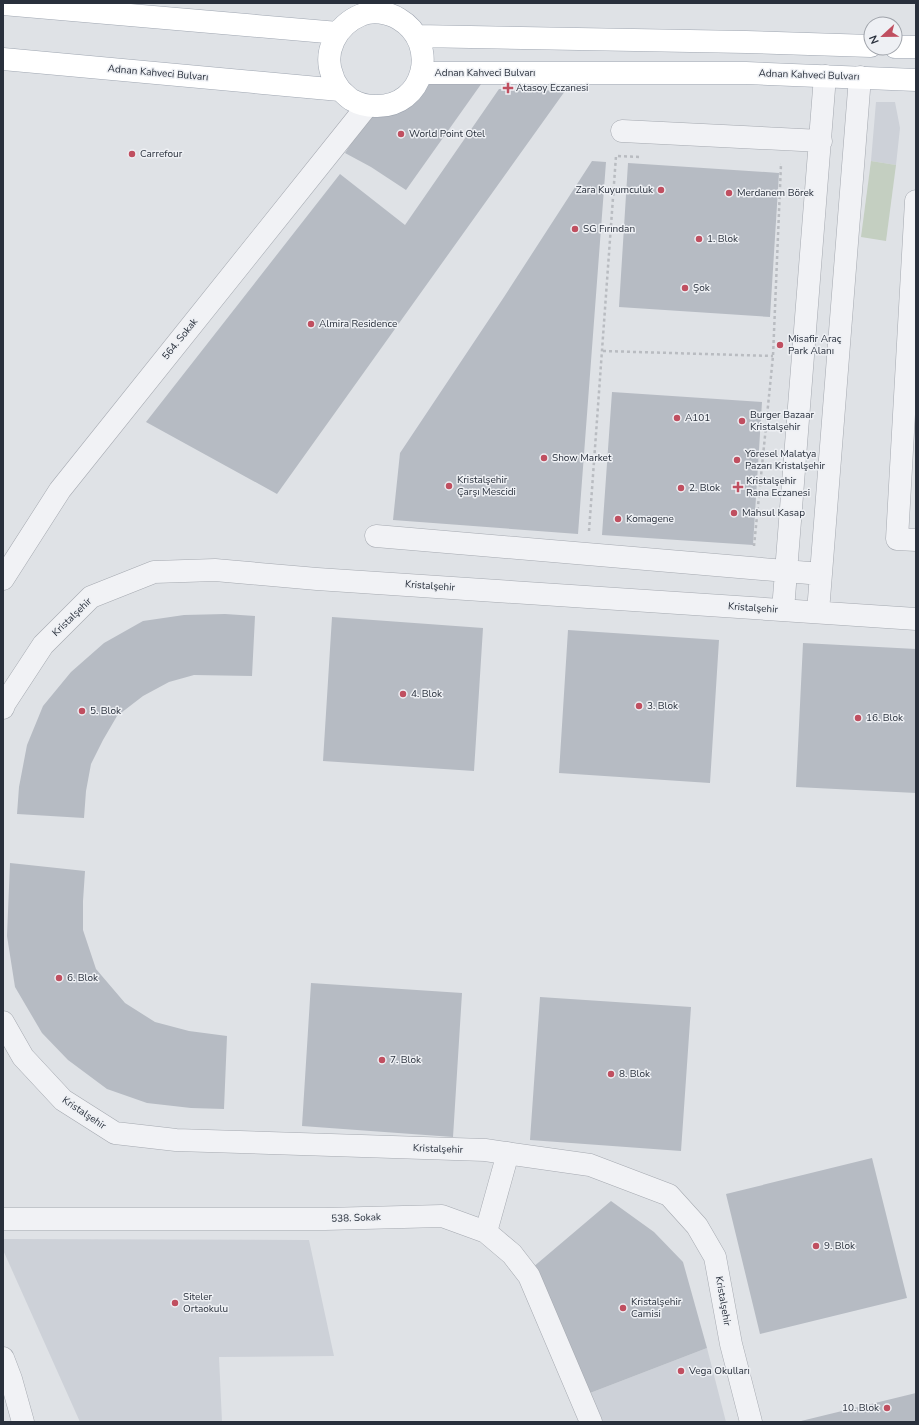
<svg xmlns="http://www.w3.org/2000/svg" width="919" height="1425" viewBox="0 0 919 1425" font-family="'Nunito Sans',sans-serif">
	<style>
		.built { fill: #cdd1d8 }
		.green { fill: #c4cfc1 }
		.building { fill: #b6bbc3 }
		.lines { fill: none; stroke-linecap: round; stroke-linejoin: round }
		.minor-casing { stroke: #a5a9b0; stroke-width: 23 }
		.major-casing { stroke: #9fa6b1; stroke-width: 23 }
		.path { stroke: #b9bcc1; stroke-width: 2.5; stroke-dasharray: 3 3; stroke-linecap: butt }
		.minor { stroke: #f1f2f5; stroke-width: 22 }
		.major { stroke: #fff; stroke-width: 22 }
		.poi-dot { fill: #c04f60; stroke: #eef0f4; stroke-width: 1.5 }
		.labels { text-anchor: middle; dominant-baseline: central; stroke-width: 3; stroke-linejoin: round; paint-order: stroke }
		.street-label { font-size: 10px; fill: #29303c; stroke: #eef0f4 }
		.poi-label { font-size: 10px; fill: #29303c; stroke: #eef0f4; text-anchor: start }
	</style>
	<rect width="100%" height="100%" fill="#dfe2e6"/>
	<!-- built -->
	<path class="built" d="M 876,102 L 895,102 L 900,128 L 896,165 L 871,161 Z
		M 3,1239 L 309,1240 L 334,1356 L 219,1357 L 222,1422 L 80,1422 L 3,1250 Z
		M 707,1348 L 726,1422 L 603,1422 L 590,1393 Z"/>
	<!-- green -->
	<path class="green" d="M 871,161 L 896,165 L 886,241 L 861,237 Z"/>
	<!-- building -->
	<path class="building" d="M 484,80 L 406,190 L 371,167 L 345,153 L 369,116 L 412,106 L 428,81 Z
		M 499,89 L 565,91 L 277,494 L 146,422 L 340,174 L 405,225 Z
		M 592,161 L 606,162 L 578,534 L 393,520 L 400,453 L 504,297 Z
		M 628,163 L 779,173 L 770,317 L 619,307 Z
		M 612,392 L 762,402 L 753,545 L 602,535 Z
		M 225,614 L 255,616 L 252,676 L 194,675 L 169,682 L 143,696 L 117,716 L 103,740 L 91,764 L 86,791 L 84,818 L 17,814 L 19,787 L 27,745 L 43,706 L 71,672 L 104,643 L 143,621 L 184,615 Z
		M 332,617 L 483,628 L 474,771 L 323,761 Z
		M 568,630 L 719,640 L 710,783 L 559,773 Z
		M 803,643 L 916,649 L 916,793 L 796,787 Z
		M 10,863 L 85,871 L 83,901 L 83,930 L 96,969 L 125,1003 L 155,1022 L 189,1031 L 227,1036 L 224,1109 L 191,1108 L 147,1103 L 107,1089 L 68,1060 L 42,1033 L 15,987 L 7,936 Z
		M 311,983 L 462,993 L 453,1137 L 302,1126 Z
		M 540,997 L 691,1007 L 681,1151 L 530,1140 Z
		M 872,1158 L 907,1298 L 760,1334 L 726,1194 Z
		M 611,1201 L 654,1232 L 683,1262 L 707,1348 L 590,1393 L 532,1268 Z
		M 916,1393 L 916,1422 L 801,1422 L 801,1421 Z"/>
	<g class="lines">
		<defs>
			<path id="minor" d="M 622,131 L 821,141
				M 916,201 L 897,539 L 916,540
				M 376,536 L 821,574
				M 3,579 L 60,490 L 367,106
				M 783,610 L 825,76
				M 818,612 L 860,77
				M 3,708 L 5,703 L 43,645 L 91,597 L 154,572 L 215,570 L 317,579 L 916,619
				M 3,1022 L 23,1057 L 63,1100 L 115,1133 L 176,1140 L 485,1150 L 590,1165 L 669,1195 L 697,1226 L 715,1257 L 731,1344 L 751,1422
				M 3,1219 L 325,1219 L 442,1216 L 486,1232 L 512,1254 L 529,1276 L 591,1422
				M 486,1232 L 508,1153
				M 3,1358 L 11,1379 L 23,1422"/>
			<path id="major" d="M 3,4 L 338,33
				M 417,36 L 746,42 L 871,46
				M 895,47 L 916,47
				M 3,59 L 340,90 C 344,93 348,98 352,100 C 359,104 367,106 375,106 C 425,108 440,43 399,19 C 388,12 372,10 361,15 C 337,25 322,52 333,77 C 334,82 338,86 340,90
				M 421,73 L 746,73 L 916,80"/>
		</defs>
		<!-- minor casing -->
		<use href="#minor" class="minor-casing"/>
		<!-- major casing -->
		<use href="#major" class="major-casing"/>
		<!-- path -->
		<path class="path" d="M 603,351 L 773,356
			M 589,531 L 616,156 L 641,157
			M 754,546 L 773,356 L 781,164 L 780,164"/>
		<!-- minor -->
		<use href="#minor" class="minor"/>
		<!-- major -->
		<use href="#major" class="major"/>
	</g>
	<!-- markers -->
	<g class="poi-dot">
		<path d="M506 82h4v4h4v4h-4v4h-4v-4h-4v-4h4z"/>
		<circle cx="401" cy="134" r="4"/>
		<circle cx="132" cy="154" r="4"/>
		<circle cx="661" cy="190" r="4"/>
		<circle cx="729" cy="193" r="4"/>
		<circle cx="575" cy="229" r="4"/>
		<circle cx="699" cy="239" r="4"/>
		<circle cx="685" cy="288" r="4"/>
		<circle cx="311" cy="324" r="4"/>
		<circle cx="780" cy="345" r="4"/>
		<circle cx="677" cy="418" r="4"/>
		<circle cx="742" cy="421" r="4"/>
		<circle cx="544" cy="458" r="4"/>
		<circle cx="737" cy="460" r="4"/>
		<circle cx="449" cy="486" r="4"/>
		<path d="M736 481h4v4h4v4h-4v4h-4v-4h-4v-4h4z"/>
		<circle cx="681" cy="488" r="4"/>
		<circle cx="734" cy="513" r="4"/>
		<circle cx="618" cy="519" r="4"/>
		<circle cx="403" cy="694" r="4"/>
		<circle cx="639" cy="706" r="4"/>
		<circle cx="82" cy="711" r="4"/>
		<circle cx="858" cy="718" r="4"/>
		<circle cx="59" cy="978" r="4"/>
		<circle cx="382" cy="1060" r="4"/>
		<circle cx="611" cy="1074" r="4"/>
		<circle cx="816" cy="1246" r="4"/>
		<circle cx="175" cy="1303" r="4"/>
		<circle cx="623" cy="1308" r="4"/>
		<circle cx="681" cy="1371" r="4"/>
		<circle cx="887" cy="1408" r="4"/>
	</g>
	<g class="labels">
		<!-- street labels -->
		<g class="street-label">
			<text transform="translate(158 73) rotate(5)">Adnan Kahveci Bulvarı</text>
			<text x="485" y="73">Adnan Kahveci Bulvarı</text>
			<text transform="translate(809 75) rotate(2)">Adnan Kahveci Bulvarı</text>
			<text transform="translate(180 339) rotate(-51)">564. Sokak</text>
			<text transform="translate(430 586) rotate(4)">Kristalşehir</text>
			<text transform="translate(753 608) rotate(4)">Kristalşehir</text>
			<text transform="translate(72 617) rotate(-44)">Kristalşehir</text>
			<text transform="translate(84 1113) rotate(34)">Kristalşehir</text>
			<text transform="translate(438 1149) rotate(2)">Kristalşehir</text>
			<text transform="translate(356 1218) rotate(-2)">538. Sokak</text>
			<text transform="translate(723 1301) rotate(80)">Kristalşehir</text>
		</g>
		<!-- poi labels -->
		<g class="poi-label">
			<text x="516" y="88">Atasoy Eczanesi</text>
			<text x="409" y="134">World Point Otel</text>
			<text x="140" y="154">Carrefour</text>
			<text x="653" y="190" text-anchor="end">Zara Kuyumculuk</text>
			<text x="737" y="193">Merdanem Börek</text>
			<text x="583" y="229">SG Fırından</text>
			<text x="707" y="239">1. Blok</text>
			<text x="693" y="288">Şok</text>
			<text x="319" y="324">Almira Residence</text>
			<text x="788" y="339">Misafir Araç<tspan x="788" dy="12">Park Alanı</tspan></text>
			<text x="750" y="415">Burger Bazaar<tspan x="750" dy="12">Kristalşehir</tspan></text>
			<text x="685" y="418">A101</text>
			<text x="745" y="454">Yöresel Malatya<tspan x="745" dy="12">Pazarı Kristalşehir</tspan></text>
			<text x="552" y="458">Show Market</text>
			<text x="457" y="480">Kristalşehir<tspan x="457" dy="12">Çarşı Mescidi</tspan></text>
			<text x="746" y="481">Kristalşehir<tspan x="746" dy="12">Rana Eczanesi</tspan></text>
			<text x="689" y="488">2. Blok</text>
			<text x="742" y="513">Mahsul Kasap</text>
			<text x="626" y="519">Komagene</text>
			<text x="411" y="694">4. Blok</text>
			<text x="647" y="706">3. Blok</text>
			<text x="90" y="711">5. Blok</text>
			<text x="866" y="718">16. Blok</text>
			<text x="67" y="978">6. Blok</text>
			<text x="390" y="1060">7. Blok</text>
			<text x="619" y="1074">8. Blok</text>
			<text x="824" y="1246">9. Blok</text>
			<text x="183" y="1297">Siteler<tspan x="183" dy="12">Ortaokulu</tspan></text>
			<text x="631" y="1302">Kristalşehir<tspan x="631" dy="12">Camisi</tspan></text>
			<text x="689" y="1371">Vega Okulları</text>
			<text x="879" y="1408" text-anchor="end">10. Blok</text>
		</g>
	</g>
	<!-- border -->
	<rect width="919" height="1425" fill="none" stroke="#29303c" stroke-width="8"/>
	<!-- north arrow -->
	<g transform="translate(883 36) rotate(248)"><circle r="19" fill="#eef0f4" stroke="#9fa3aa"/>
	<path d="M0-3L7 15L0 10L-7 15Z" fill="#c04f60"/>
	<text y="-6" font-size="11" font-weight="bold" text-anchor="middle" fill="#29303c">N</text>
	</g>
</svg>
